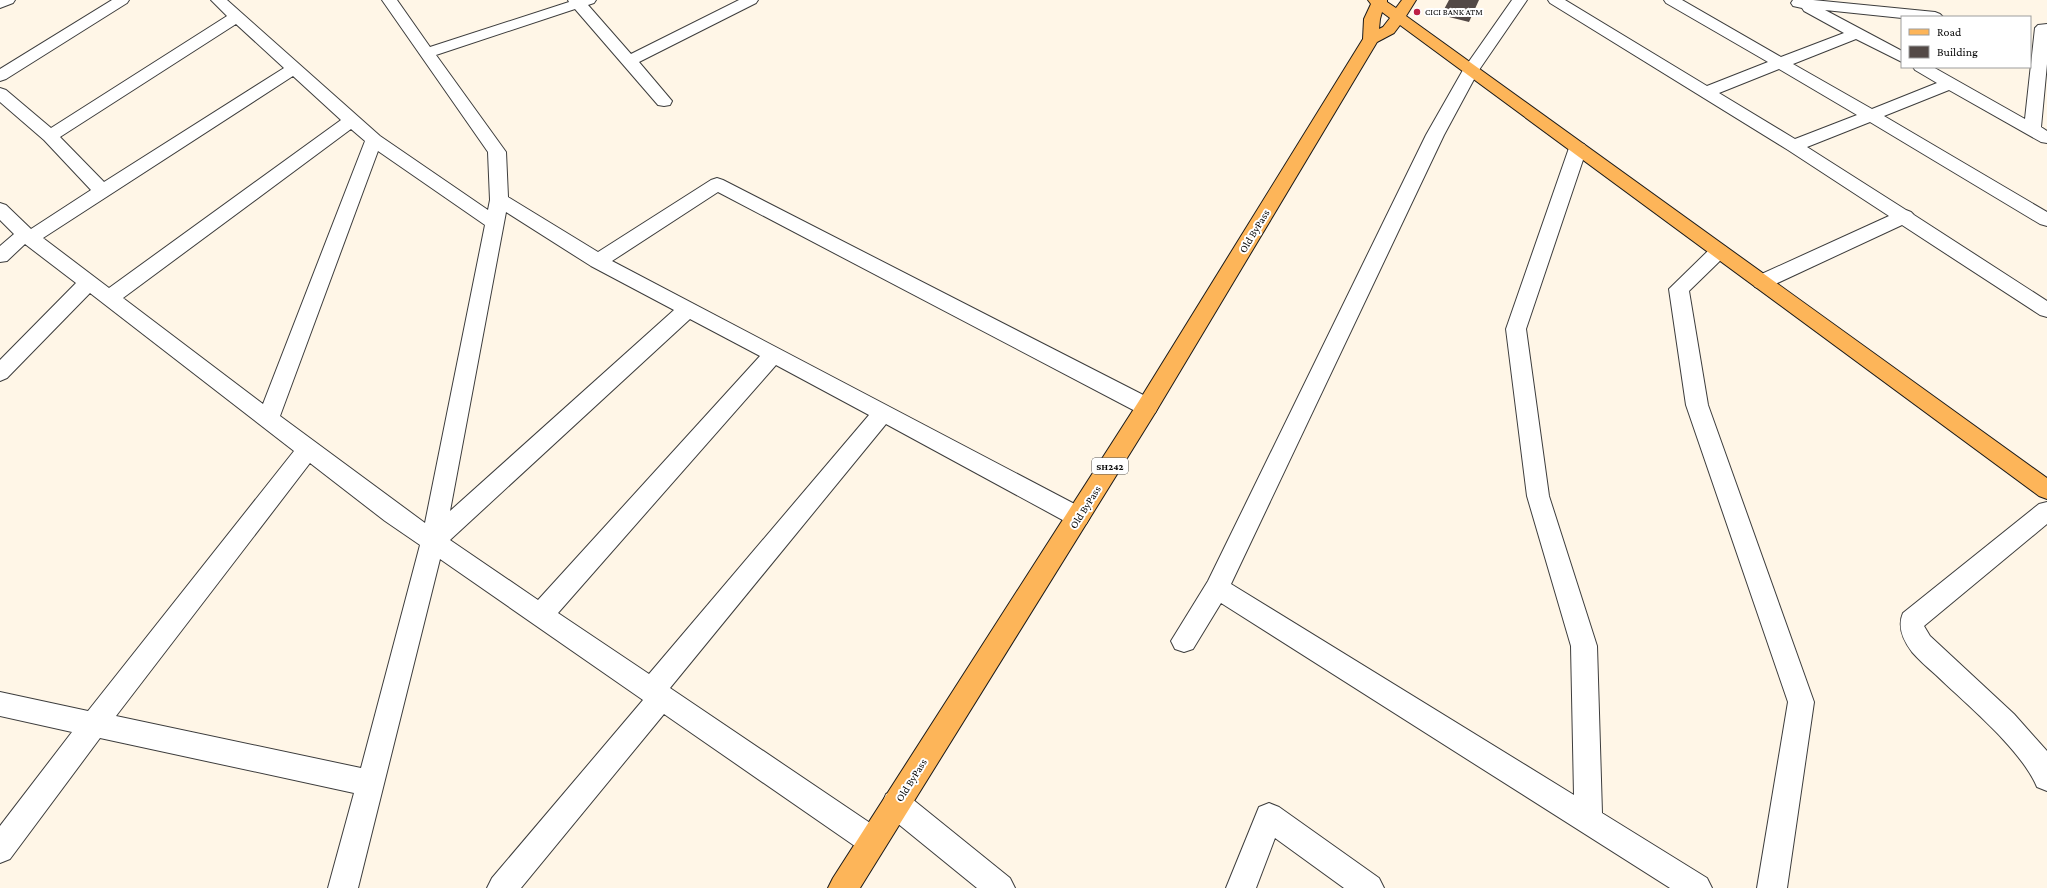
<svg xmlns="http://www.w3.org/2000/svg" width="2047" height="888" viewBox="0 0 2047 888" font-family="'Crimson Pro',serif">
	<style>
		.building { fill: #534946 }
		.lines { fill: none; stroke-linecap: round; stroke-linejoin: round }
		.minor-casing { stroke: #3d3d3d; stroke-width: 2 }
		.major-casing { stroke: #1b1b1b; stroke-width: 2 }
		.minor { fill: #fff; fill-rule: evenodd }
		.major { fill: #fdb559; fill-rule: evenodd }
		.poi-dot { fill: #bd1f46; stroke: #fff; stroke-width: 1.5 }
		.labels { text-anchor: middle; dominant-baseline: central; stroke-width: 4; stroke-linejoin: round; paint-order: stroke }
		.far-poi-label { font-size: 9px; fill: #0a0a0a; stroke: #fff; text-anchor: start }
		.shield { fill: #fff; stroke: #545454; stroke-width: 1 }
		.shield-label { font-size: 10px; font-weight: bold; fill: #0a0a0a }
		.street-label { font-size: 11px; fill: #0a0a0a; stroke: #fff }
	</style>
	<rect width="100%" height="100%" fill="#fff6e7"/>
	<!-- building -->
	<path class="building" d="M 1449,0 L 1479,0 L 1469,22 L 1441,15 Z"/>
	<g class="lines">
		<defs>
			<path id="minor" d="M 0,0 L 15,0 L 13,3 L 0,8 Z
				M 112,0 L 129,0 L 127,3 L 6,79 L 0,81 L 0,69 Z
				M 211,0 L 227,0 L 380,136 L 488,210 L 490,200 L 488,152 L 382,0 L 397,0 L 430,47 L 569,2 L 568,0 L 596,0 L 594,3 L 588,5 L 631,54 L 739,0 L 758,0 L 756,3 L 639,62 L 672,101 L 670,105 L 664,106 L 658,105 L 575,9 L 436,55 L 506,152 L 508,197 L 598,252 L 711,180 L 717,178 L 723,180 L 1155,401 L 1158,407 L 1155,413 L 1147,415 L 1139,413 L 718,192 L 612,261 L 1086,510 L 1090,517 L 1086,524 L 1078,526 L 1070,524 L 886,424 L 670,688 L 882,831 L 886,841 L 882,851 L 872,855 L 862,851 L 664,714 L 521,888 L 487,888 L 492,878 L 643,700 L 440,559 L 358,888 L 328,888 L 354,793 L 100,738 L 10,859 L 0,863 L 0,826 L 72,732 L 0,716 L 0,692 L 88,711 L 294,451 L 90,293 L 7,378 L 0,381 L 0,360 L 76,283 L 25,244 L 7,261 L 0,262 L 0,246 L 14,234 L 0,220 L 0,203 L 6,205 L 31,229 L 91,190 L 44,140 L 0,102 L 0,88 L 6,90 L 51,128 L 227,16 ZM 236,24 L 284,68 L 104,182 L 60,137 ZM 293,76 L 341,120 L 109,288 L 43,238 ZM 351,129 L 365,141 L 263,404 L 123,298 ZM 378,151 L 485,225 L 425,523 L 280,416 ZM 506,212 L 591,266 L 674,310 L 450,511 ZM 690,319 L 760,356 L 538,600 L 450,540 ZM 776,365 L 869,415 L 649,674 L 558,613 ZM 310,463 L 385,521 L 420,545 L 361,768 L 116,716 Z
				M 1512,0 L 1527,0 L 1479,70 L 1444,135 L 1231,584 L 1574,795 L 1571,646 L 1527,496 L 1506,329 L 1569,148 L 1572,144 L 1578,143 L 1584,144 L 1587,148 L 1526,329 L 1549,496 L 1597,646 L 1602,813 L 1707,878 L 1712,888 L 1670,888 L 1221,603 L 1193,649 L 1184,652 L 1175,649 L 1171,641 L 1208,581 L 1426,135 L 1463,70 Z
				M 1548,0 L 1565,0 L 1707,86 L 1768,62 L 1666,3 L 1664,0 L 1682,0 L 1781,57 L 1844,33 L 1804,11 L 1802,8 L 1793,6 L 1791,3 L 1793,0 L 1813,0 L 1935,12 L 1940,14 L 1943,17 L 1902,18 L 1825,10 L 1902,51 L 1902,62 L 1856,39 L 1793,64 L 1872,109 L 1937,83 L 1915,70 L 1913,67 L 1933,67 L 2025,119 L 2035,28 L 2038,25 L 2047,24 L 2047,64 L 2041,127 L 2047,131 L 2047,143 L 2041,142 L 1949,90 L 1884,116 L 2047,212 L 2047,226 L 2040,224 L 1870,122 L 1807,147 L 1906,210 L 1911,212 L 1914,215 L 2047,301 L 2047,317 L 2040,315 L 1902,225 L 1769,287 L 1762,289 L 1755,287 L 1752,282 L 1755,277 L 1889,216 L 1788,150 L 1550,3 ZM 1779,69 L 1857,115 L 1795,139 L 1719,93 Z
				M 1719,245 L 1726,247 L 1728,251 L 1726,255 L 1689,291 L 1708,405 L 1814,702 L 1787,888 L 1757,888 L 1788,702 L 1686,405 L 1669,289 L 1712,247 Z
				M 2047,502 L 2047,524 L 1924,626 L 1930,636 L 2014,714 L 2047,751 L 2047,791 L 2037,787 C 2021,749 1967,705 1936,675 C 1928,668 1919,660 1912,652 C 1903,640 1897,627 1903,613 L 2039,504 Z
				M 896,790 L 906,794 L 1010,878 L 1015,888 L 977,888 L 886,814 L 882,804 L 886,794 Z
				M 1269,803 L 1279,807 L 1379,878 L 1384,888 L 1344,888 L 1275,838 L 1256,888 L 1226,888 L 1259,807 Z"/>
			<path id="major" d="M 1368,0 L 1387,0 L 1387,2 L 1396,8 L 1402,0 L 1416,0 L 1406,16 L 2047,478 L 2047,499 L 2039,496 L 1400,25 L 1394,33 L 1377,42 L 1155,413 L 860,888 L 828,888 L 833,878 L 1139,401 L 1363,39 L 1364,19 L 1371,4 ZM 1382,12 L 1390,18 L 1383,27 L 1379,29 L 1380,19 Z"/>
		</defs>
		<!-- minor casing -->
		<use href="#minor" class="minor-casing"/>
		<!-- major casing -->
		<use href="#major" class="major-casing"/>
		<!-- minor -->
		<use href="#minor" class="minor"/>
		<!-- major -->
		<use href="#major" class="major"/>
	</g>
	<!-- markers -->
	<circle class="poi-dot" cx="1417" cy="12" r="4"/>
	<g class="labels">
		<!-- far-poi labels -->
		<g class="far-poi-label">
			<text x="1425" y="12">CICI BANK ATM</text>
		</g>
		<!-- shield labels -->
		<rect class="shield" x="1092" y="458" width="36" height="16" rx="3"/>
		<g class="shield-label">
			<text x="1110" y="466">SH242</text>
		</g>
		<!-- street labels -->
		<g class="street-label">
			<text transform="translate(1254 231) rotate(-59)">Old ByPass</text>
			<text transform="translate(1085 507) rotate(-58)">Old ByPass</text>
			<text transform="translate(911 780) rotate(-58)">Old ByPass</text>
		</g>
	</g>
	<!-- legend -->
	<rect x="1901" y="16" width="130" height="52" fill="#ffffff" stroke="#9d9d9d"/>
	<rect x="1909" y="29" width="20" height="6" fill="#fdb559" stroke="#9d9d9d"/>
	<text x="1937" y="36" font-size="12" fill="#0a0a0a">Road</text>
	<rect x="1909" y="46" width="20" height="12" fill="#534946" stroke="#9d9d9d"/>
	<text x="1937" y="56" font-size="12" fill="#0a0a0a">Building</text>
</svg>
